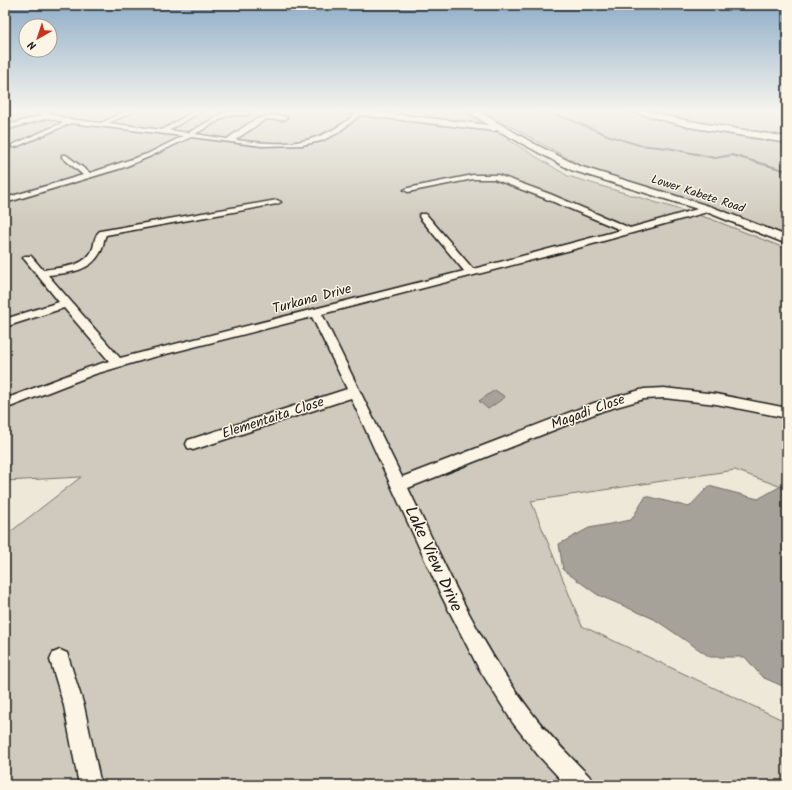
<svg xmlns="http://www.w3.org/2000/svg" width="792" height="790" viewBox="0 0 792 790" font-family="Kalam,sans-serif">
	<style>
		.green { fill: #cfcabd; stroke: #76736c }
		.water { fill: #a7a299; stroke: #6f6c67 }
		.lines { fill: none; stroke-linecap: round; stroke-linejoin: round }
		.stream { stroke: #6f6c67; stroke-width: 2 }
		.street-casing { stroke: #1c1c1c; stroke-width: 3 }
		.secondary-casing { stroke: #1c1c1c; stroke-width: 3 }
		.street { fill: #fcf5e5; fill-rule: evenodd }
		.secondary { fill: #fcf5e5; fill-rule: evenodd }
		.labels { text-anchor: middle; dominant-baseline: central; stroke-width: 3; stroke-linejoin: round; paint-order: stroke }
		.far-street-label { font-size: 12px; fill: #1c1c1c; stroke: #fcf5e5 }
		.street-label { font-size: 14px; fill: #1c1c1c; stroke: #fcf5e5 }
		.near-street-label { font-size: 17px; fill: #1c1c1c; stroke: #fcf5e5 }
	</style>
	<rect width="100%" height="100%" fill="#eee8d9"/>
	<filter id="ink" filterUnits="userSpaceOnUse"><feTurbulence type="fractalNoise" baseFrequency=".025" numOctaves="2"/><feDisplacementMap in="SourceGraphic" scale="8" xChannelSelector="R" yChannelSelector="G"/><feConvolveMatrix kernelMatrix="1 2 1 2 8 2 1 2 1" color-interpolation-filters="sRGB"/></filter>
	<g filter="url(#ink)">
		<!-- green -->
		<path class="green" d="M 5,111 L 461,111 L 568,176 L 711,219 L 787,249 L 787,489 L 735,470 L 531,501 L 582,626 L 787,722 L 787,785 L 5,785 L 5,536 L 81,477 L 5,481 Z
			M 483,111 L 787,111 L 787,237 L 718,208 L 589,170 Z"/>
		<!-- water -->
		<path class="water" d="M 495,390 L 505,397 L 488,409 L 479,401 Z
			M 709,486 L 758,499 L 781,486 L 787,488 L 787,688 L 762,677 L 745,657 L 710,657 L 654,619 L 598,595 L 563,570 L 559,544 L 589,528 L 631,520 L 646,496 L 689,507 Z"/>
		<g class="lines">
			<!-- stream -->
			<path class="stream" d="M 541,111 L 566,118 L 610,136 L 639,145 L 668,148 L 715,158 L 732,155 L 787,171"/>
			<defs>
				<path id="street" d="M 34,111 L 43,111 L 67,119 L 101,123 L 125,111 L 134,111 L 109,123 L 162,130 L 194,111 L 202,111 L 169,130 L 188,133 L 225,112 L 248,112 L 249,113 L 246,115 L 228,115 L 195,134 L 227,139 C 249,124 259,111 286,117 L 287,118 L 284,120 L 266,119 L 235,140 C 286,146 317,147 358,112 L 363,113 L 336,134 L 321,141 L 302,145 L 262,146 L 191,137 L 151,156 L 122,168 L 5,203 L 5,198 L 83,175 L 62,157 L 62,155 L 66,155 L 90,173 L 147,154 L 183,136 L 71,123 L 16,147 L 12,147 L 12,145 L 64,122 L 48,118 L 5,130 L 5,126 L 42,115 Z
					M 473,175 L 498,175 L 550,194 L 630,228 L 708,206 L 712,209 L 711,211 L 571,250 L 322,314 L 402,477 L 594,403 L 644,389 L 664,388 L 716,394 L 787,408 L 787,418 L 716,404 L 664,398 L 644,399 L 602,411 L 408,488 C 444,563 478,642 529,709 C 547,734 569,755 590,777 L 593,785 L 566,785 L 538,755 L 513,723 L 478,667 L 441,595 L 351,398 L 193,450 L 188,448 L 186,444 L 188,440 L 347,389 L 312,317 L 150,358 L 95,374 L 5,409 L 5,399 L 87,368 L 109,361 L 64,308 L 5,327 L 5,319 L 59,302 L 25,260 L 23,258 L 25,256 L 31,256 L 43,270 C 60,267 86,268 93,248 C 95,242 94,235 100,231 L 277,200 L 281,202 L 277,204 L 106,235 C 103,240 104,247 100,253 C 90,272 67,273 48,275 L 120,358 L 464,271 L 420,218 L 419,216 L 420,214 L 426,214 L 473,269 L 621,230 L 544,198 L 494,179 L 473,179 L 408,192 L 404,190 L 408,188 Z
					M 60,650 L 67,653 L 84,706 L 101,785 L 79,785 L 64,706 L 50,660 L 53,653 Z"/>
				<path id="secondary" d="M 340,111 L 369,111 L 489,125 L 467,111 L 478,111 L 533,143 L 579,166 L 712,207 L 787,236 L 787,244 L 704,211 L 571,170 L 497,130 L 494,131 L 344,113 Z
					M 630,111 L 646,111 L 689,121 L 787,137 L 787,143 L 689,127 Z"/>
			</defs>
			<!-- street casing -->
			<use href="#street" class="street-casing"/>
			<!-- secondary casing -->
			<use href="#secondary" class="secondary-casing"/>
			<!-- street -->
			<use href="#street" class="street"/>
			<!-- secondary -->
			<use href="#secondary" class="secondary"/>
		</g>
	</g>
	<!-- sky -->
	<linearGradient id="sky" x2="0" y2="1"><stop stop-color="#8eadc8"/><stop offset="0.5" stop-color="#f7f5ee"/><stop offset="1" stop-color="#f7f5ee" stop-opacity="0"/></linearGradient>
	<rect width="792" height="222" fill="url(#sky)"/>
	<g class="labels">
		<!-- far-street labels -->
		<g class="far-street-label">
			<text transform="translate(698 194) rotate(18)">Lower Kabete Road</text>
		</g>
		<!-- street labels -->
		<g class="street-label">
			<text transform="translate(312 299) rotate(-15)">Turkana Drive</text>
			<text transform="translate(588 412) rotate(-20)">Magadi Close</text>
			<text transform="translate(273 418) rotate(-18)">Elementaita Close</text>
		</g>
		<!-- near-street labels -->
		<g class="near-street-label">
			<text transform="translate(433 559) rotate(65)">Lake View Drive</text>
		</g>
	</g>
	<!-- margin -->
	<rect width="792" height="790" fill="none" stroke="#fcf5e5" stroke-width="20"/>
	<rect x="10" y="10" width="772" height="770" fill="none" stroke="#1c1c1c" stroke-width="1.5" filter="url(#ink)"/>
	<!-- north arrow -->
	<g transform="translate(38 38) rotate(219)"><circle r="19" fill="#fcf5e5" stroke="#a29e95"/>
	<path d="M0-3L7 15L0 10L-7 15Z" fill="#c8321e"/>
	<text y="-6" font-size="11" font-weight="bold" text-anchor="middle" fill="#1c1c1c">N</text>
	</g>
</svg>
